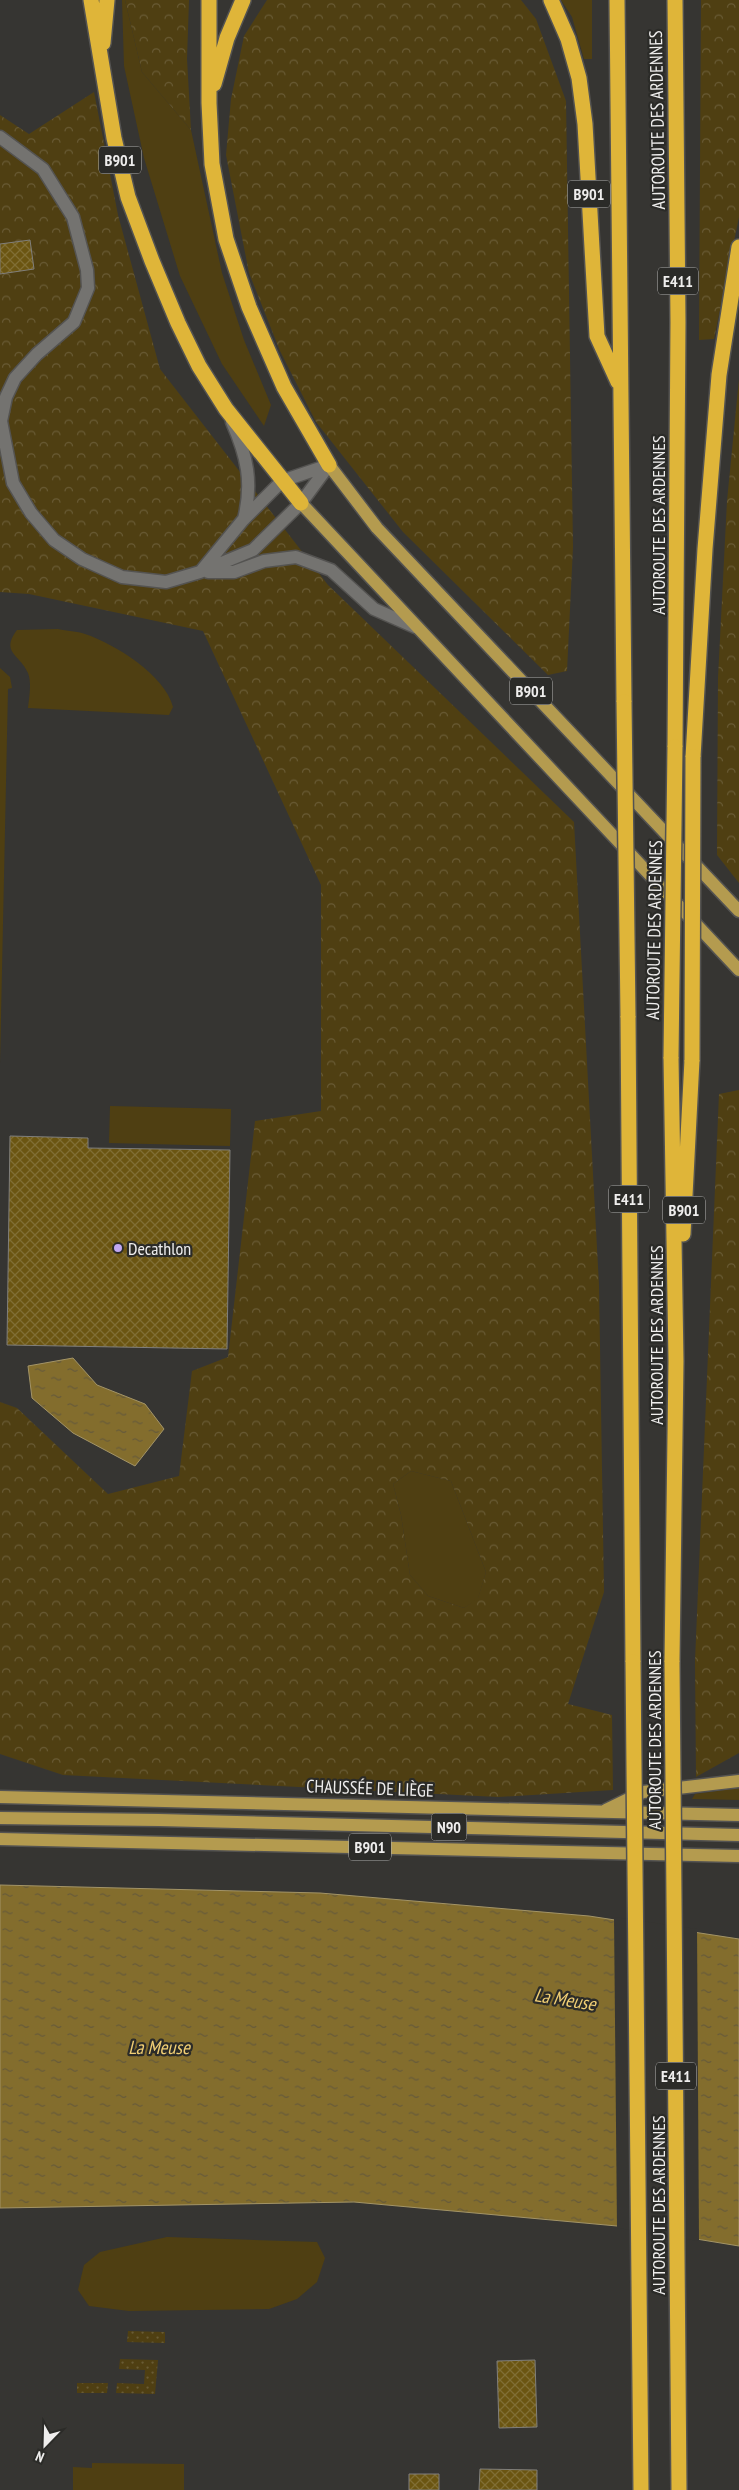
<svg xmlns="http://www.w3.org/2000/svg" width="739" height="2490" viewBox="0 0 739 2490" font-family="'PT Sans Narrow',sans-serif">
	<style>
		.grass { fill: #4f3f12 }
		.forest { fill: url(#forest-crowns); fill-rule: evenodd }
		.park { fill: url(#park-dots) }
		.water { fill: url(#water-ripples); stroke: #a39467 }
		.pier { fill: #363532 }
		.building { fill: url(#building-cross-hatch); stroke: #807f7c }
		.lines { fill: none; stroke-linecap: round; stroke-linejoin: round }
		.minor-casing { stroke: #545351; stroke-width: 15 }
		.major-casing { stroke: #545351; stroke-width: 15 }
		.highway-casing { stroke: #545351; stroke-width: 18 }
		.minor { stroke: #747370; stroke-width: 12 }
		.major { stroke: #b49b4f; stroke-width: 12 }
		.highway { stroke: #dfb539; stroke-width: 15 }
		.highway-bridge-casing { stroke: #545351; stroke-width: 18; stroke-linecap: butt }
		.highway-bridge { stroke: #dfb539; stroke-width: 15 }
		.poi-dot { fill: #c1a8f3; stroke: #2b2b28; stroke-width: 2 }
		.labels { text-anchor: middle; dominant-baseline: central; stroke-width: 4.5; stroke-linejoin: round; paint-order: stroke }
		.shield { fill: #2b2b28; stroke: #b4b4b2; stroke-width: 1 }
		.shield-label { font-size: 16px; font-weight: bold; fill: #efeeed }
		.street-label { font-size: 18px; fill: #efeeed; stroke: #2b2b28 }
		.poi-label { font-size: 18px; fill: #efeeed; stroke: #2b2b28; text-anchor: start }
		.water-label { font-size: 19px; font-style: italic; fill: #f0ce74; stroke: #2b2b28 }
	</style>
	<defs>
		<pattern id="forest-crowns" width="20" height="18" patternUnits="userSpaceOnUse" patternTransform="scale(1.25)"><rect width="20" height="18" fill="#4f3f12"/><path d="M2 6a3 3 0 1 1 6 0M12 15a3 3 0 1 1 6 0" fill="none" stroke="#695b35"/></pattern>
		<pattern id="park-dots" width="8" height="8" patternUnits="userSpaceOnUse" patternTransform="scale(1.25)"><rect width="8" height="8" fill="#4f3f12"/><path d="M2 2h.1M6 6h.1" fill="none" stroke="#695b35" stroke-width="1.8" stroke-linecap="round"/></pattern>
		<pattern id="water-ripples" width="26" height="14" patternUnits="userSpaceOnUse" patternTransform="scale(1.25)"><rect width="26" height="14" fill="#836d2d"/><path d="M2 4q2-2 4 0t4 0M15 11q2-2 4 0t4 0" fill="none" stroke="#665a3a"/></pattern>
		<pattern id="building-cross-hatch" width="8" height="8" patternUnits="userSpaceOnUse" patternTransform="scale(1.25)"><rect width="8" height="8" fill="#6b5511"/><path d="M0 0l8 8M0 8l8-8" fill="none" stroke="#806e34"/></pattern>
	</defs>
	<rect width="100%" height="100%" fill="#363532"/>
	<!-- grass -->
	<path class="grass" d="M 122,0 L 125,0 L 142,72 L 191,130 L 222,273 L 244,340 L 271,405 L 264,426 L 222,364 L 180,276 L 144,158 L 124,66 Z
		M 561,0 L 592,0 L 592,59 L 584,59 L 572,17 Z
		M 58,629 C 67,631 77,631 85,634 C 115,644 165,675 173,707 L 169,715 L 28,708 C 29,698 32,683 28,673 C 20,654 0,653 17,630 Z
		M 0,668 L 10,677 L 12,688 L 8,689 L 0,1064 Z
		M 110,1106 L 231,1109 L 230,1146 L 109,1143 Z
		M 411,1471 L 451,1481 L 486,1572 L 478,1599 L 464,1608 L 428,1596 L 410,1575 L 401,1515 L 393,1484 Z
		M 739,1788 L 739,1800 L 692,1799 L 695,1794 Z
		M 167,2237 L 317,2242 L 325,2258 L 317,2282 L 297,2299 L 269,2309 L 129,2311 L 89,2306 L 78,2290 L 84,2265 L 100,2252 Z
		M 92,2463 L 184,2464 L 184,2490 L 73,2490 L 73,2467 L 92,2468 Z"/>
	<!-- forest -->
	<path class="forest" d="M 125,0 L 189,0 L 187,59 L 191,130 L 142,72 Z
		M 267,0 L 521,0 L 536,19 L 566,101 L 573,547 L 567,671 L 548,675 L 403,532 L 316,422 L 280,351 L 249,273 L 226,155 L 231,99 L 244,36 Z
		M 701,0 L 739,0 L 739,217 L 714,339 L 699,340 Z
		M 94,92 L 118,215 L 160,369 L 328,585 L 574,822 L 599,1285 L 604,1592 L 568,1704 L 612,1715 L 613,1790 L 498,1797 L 63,1775 L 0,1754 L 0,1402 L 17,1408 L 108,1494 L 179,1476 L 192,1371 L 228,1357 L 255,1121 L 321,1111 L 321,885 L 203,631 L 29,594 L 0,592 L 0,115 L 29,134 ZM 411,1471 L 451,1481 L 486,1572 L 478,1598 L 464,1608 L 428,1596 L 410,1575 L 401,1515 L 393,1484 Z
		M 739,379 L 739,883 L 717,855 L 718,678 L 727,501 Z
		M 739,1090 L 739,1753 L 696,1777 L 695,1661 L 719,1094 Z"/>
	<!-- park -->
	<path class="park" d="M 128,2331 L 165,2332 L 165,2343 L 127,2342 Z
		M 120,2359 L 158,2360 L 155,2394 L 116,2393 L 117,2383 L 144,2384 L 145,2370 L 119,2369 Z
		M 77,2383 L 108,2383 L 107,2393 L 77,2393 Z"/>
	<!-- water -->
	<path class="water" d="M 73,1358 L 97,1385 L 145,1404 L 164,1429 L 135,1466 L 73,1433 L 32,1398 L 28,1366 Z
		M 0,1885 L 320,1893 L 589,1916 L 739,1939 L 739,2246 L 617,2226 L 354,2202 L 0,2208 Z"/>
	<!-- pier -->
	<path class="pier" d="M 614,1917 L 697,1929 L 699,2241 L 617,2228 Z"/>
	<!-- building -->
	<path class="building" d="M 30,240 L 34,269 L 0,274 L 0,244 Z
		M 10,1136 L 88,1138 L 88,1148 L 230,1150 L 227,1349 L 7,1345 Z
		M 535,2360 L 537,2427 L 499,2428 L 497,2361 Z
		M 480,2469 L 537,2470 L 537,2490 L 479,2490 Z
		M 409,2474 L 439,2474 L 439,2490 L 409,2490 Z"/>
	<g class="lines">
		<defs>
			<path id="minor" d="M 0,137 L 43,169 L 73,217 L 87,270 L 88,288 L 74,322 L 37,354 L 15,378 L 6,397 L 1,421 L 13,483 L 31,513 L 54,540 L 82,559 L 122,577 L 166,582 L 200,572 L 253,550 L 301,503 L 329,465
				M 232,422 C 247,456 253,482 244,519
				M 202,570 L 243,520 L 282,481 L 329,465
				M 208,572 L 234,572 L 264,561 L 296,557 L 331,570 L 374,609 L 415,627"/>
			<path id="major" d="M 329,465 L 377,528 L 739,911
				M 301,503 L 739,970
				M 0,1797 L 739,1815
				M 606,1810 L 643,1792 L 739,1781
				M 0,1818 L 159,1820 L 739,1835
				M 0,1839 L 739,1856"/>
			<path id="highway" d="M 91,0 L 114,138 L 128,197 L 152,261 L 178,323 L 199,366 L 226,409 L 301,503
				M 209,0 L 209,103 L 212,164 L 226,239 L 249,307 L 284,387 L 329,465
				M 551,0 L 568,39 L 579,78 L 585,124 L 597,336 L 618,382
				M 617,0 L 624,702
				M 103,43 L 107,0
				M 214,84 L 227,38 L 243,0
				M 675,747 L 678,322 L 675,0
				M 693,757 L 705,549 L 719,375 L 739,247
				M 628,1016 L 633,1662
				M 671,1057 L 676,1361 L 672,1662
				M 683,1234 L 692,1060"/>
		</defs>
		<!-- minor casing -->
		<use href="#minor" class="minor-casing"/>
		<!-- major casing -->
		<use href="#major" class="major-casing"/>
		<!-- highway casing -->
		<use href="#highway" class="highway-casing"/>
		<!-- minor -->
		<use href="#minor" class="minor"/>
		<!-- major -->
		<use href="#major" class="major"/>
		<!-- highway -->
		<use href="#highway" class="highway"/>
		<defs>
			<path id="highway-bridge" d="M 624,702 L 628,1016
				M 671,1057 L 675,747
				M 692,1060 L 693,757
				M 633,1662 L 641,2490
				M 672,1662 L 679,2490"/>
		</defs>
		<!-- highway-bridge casing -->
		<use href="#highway-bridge" class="highway-bridge-casing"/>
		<!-- highway-bridge -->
		<use href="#highway-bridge" class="highway-bridge"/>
	</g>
	<!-- markers -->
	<circle class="poi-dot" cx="118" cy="1248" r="5"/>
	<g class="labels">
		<!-- shield labels -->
		<g class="shield">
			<rect x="99" y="146.5" width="42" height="27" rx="4"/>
			<rect x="568" y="180.5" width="42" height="27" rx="4"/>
			<rect x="658" y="267.5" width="40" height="27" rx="4"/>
			<rect x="510" y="677.5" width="42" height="27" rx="4"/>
			<rect x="609" y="1185.5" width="40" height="27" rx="4"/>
			<rect x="663" y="1196.5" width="42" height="27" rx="4"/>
			<rect x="431.5" y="1813.5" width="35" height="27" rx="4"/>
			<rect x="349" y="1833.5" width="42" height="27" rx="4"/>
			<rect x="656" y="2062.5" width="40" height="27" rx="4"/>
		</g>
		<g class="shield-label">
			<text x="120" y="160">B901</text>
			<text x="589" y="194">B901</text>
			<text x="678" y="281">E411</text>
			<text x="531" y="691">B901</text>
			<text x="629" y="1199">E411</text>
			<text x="684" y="1210">B901</text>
			<text x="449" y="1827">N90</text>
			<text x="370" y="1847">B901</text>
			<text x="676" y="2076">E411</text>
		</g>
		<!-- street labels -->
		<g class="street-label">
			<text transform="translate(657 120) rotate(-91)">AUTOROUTE DES ARDENNES</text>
			<text transform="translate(658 525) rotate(-90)">AUTOROUTE DES ARDENNES</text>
			<text transform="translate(654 930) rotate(-89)">AUTOROUTE DES ARDENNES</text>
			<text transform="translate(656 1335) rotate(-90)">AUTOROUTE DES ARDENNES</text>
			<text transform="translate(654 1740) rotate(-90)">AUTOROUTE DES ARDENNES</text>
			<text transform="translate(370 1788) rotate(2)">CHAUSSÉE DE LIÈGE</text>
			<text transform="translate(658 2205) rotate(-90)">AUTOROUTE DES ARDENNES</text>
		</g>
		<!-- poi labels -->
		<g class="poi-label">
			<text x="128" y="1248">Decathlon</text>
		</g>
		<!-- water labels -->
		<g class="water-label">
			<text transform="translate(565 1999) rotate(9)">La Meuse</text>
			<text x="159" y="2047">La Meuse</text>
		</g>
	</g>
	<!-- north arrow -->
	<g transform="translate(45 2445) rotate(203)" stroke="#2b2b28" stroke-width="4" paint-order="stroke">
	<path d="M0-4L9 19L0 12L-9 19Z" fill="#efeeed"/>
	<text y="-8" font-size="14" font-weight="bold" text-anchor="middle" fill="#efeeed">N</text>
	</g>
</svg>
